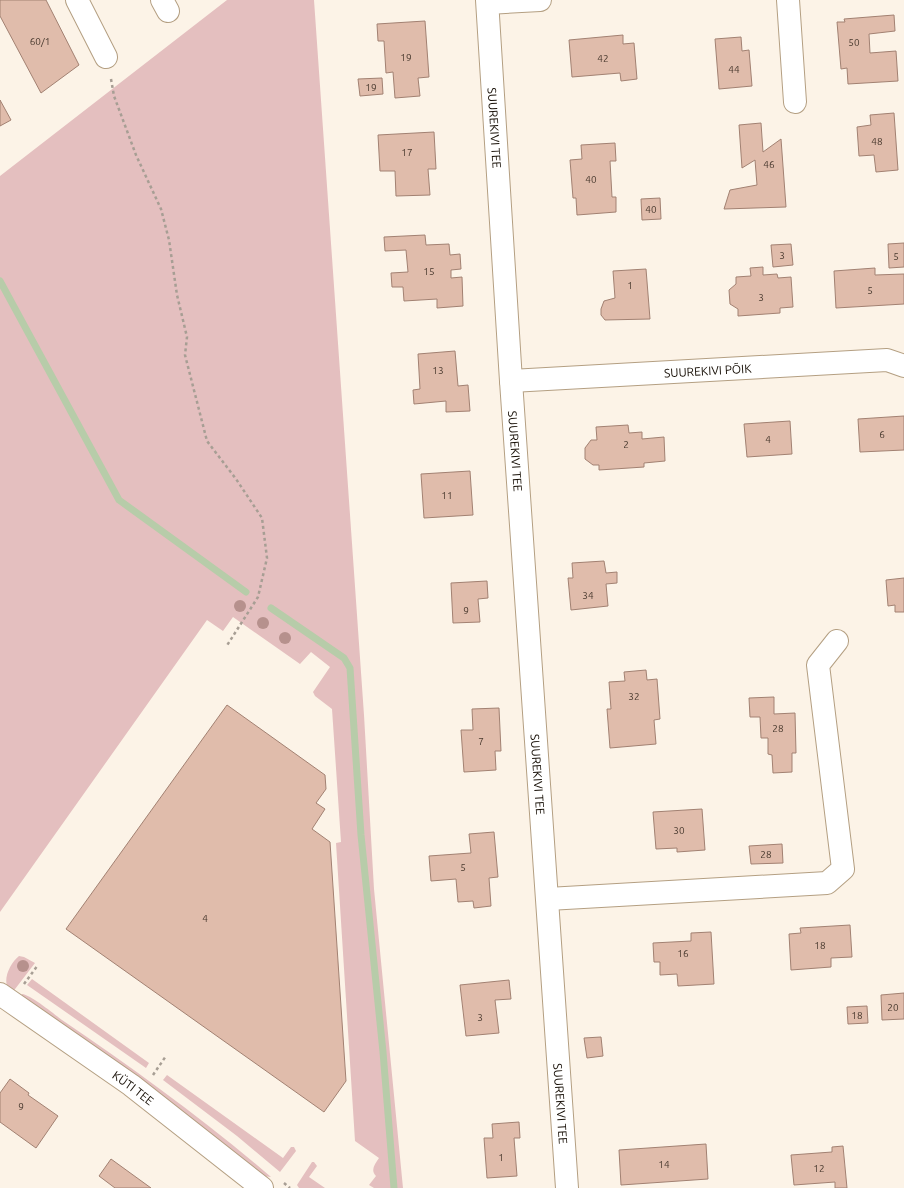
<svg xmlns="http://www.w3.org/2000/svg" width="904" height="1188" viewBox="0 0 904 1188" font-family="Ubuntu,sans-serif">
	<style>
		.green { fill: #e4bfbf }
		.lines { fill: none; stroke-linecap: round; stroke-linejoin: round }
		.stream { stroke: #b7cca9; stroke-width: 7 }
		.building { fill: #e0bcab; stroke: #a28172 }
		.minor-casing { stroke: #b49f82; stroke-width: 24 }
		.path { stroke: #a79e94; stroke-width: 2.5; stroke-dasharray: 3 3; stroke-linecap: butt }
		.minor { stroke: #fff; stroke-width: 22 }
		.tree { fill: #b6918d }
		.labels { text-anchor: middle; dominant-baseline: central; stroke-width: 3; stroke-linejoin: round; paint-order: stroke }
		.number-label { font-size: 10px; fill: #48392e }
		.street-label { font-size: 12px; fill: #150d04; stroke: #fff }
	</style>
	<rect width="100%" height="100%" fill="#fcf3e7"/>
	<!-- green -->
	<path class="green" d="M 227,0 L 314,0 L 364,715 L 374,889 L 403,1188 L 374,1188 L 369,1185 L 376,1176 C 370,1170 375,1164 379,1158 L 355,1141 L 336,843 L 341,842 L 332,709 L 315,696 L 313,692 L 330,667 L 311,652 L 300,664 L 233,617 L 223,631 L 207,620 L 0,912 L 0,176 Z
		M 19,956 L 24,957 L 35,963 L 12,993 C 0,984 9,964 19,956 Z
		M 32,979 L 149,1063 L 146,1068 L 27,985 Z
		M 22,994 C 31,995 54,1014 62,1020 C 134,1069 205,1120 271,1177 L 263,1176 L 20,998 Z
		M 167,1075 L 283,1158 L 291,1147 L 294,1147 L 296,1151 L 280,1172 L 237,1136 L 163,1080 Z
		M 312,1162 L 314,1162 L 317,1166 L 309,1177 L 325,1188 L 299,1188 L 297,1185 Z"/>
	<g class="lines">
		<!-- stream -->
		<path class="stream" d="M 0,281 L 119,500 L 246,592
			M 271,608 L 344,658 L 350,668 L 361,835 L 383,1052 L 394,1188"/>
	</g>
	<!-- building -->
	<path class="building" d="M 0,0 L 46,0 L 79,65 L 41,93 L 0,16 Z
		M 894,15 L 895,31 L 869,34 L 870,53 L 896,51 L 898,81 L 848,84 L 847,68 L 841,69 L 837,22 L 845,22 L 844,19 Z
		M 425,21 L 429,77 L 418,78 L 420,96 L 395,98 L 393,72 L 386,73 L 384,41 L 378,41 L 377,24 Z
		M 623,35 L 623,44 L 634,43 L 637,79 L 621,81 L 620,73 L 572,77 L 569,40 Z
		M 741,37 L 742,51 L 749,50 L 752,86 L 719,89 L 715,39 Z
		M 382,78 L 383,94 L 360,96 L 358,79 Z
		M 0,100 L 11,120 L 0,126 Z
		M 894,113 L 898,170 L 876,172 L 874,155 L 859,156 L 857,127 L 871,125 L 870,115 Z
		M 761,123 L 763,152 L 781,139 L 786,207 L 724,209 L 730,190 L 757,185 L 755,160 L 742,168 L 739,125 Z
		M 434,132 L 436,169 L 428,169 L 430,195 L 396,196 L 395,171 L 380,171 L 378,135 Z
		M 615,143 L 616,161 L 610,161 L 612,197 L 616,197 L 616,212 L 577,215 L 576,198 L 573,198 L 570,160 L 582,159 L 581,145 Z
		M 660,198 L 661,219 L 642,220 L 641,199 Z
		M 425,235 L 426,245 L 449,244 L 450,255 L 460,254 L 461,269 L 451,270 L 451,278 L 462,277 L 463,306 L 437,308 L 437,299 L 404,301 L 403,287 L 392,287 L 391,273 L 408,272 L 406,250 L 385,251 L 384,237 Z
		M 904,243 L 904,267 L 889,268 L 888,244 Z
		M 791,244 L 793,265 L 773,267 L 771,245 Z
		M 763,267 L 763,275 L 777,274 L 778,278 L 791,277 L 793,307 L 780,308 L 780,313 L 738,316 L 738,309 L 730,304 L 729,290 L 736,284 L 736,277 L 751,276 L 750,268 Z
		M 875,268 L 875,275 L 904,274 L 904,304 L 836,308 L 834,271 Z
		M 646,269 L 650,319 L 605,320 L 601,315 L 601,309 L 604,301 L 615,298 L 613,271 Z
		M 455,351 L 458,386 L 468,385 L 470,411 L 446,412 L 446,401 L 414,404 L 413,390 L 420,389 L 418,354 Z
		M 904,416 L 904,450 L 860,452 L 858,419 Z
		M 790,421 L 792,454 L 747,457 L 744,424 Z
		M 628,425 L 629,433 L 642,432 L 642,439 L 664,437 L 665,461 L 644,463 L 644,467 L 599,470 L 599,465 L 593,465 L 585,459 L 585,448 L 591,440 L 597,440 L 596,427 Z
		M 470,471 L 473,515 L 424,518 L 421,474 Z
		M 604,561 L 606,573 L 617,572 L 617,583 L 606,584 L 608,606 L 571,610 L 568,578 L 573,578 L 572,563 Z
		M 904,578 L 904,612 L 895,612 L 895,605 L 888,606 L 886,580 Z
		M 487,581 L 488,598 L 478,599 L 480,622 L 453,623 L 451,583 Z
		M 646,670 L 647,680 L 657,679 L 660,719 L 654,720 L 656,744 L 610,748 L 607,709 L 611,709 L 609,682 L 625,681 L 624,672 Z
		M 774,697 L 774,714 L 795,713 L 796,753 L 792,753 L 792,772 L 773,773 L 772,755 L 768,754 L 768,738 L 761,738 L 760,717 L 750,717 L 749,698 Z
		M 227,705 L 325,775 L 326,789 L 316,803 L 325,809 L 312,829 L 330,842 L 346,1081 L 324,1112 L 66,929 Z
		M 499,708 L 501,751 L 495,751 L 496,770 L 464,772 L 461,730 L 473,730 L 472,709 Z
		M 702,809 L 705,850 L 677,852 L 677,848 L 656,849 L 653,812 Z
		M 494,832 L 498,877 L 489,878 L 491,906 L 474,908 L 473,901 L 458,902 L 456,879 L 431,881 L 429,856 L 471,853 L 469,834 Z
		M 782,844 L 783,863 L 751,864 L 749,846 Z
		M 850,925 L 852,957 L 831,958 L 831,967 L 791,970 L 789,934 L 801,933 L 800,928 Z
		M 711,932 L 714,984 L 678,986 L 677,974 L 660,975 L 660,962 L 654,962 L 653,943 L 691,941 L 691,933 Z
		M 509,980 L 511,999 L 495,1000 L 499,1033 L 466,1036 L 460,985 Z
		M 904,993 L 904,1019 L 882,1020 L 881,995 Z
		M 867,1006 L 868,1023 L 848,1024 L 847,1007 Z
		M 601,1037 L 603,1056 L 587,1058 L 584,1038 Z
		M 10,1079 L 29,1093 L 28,1095 L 58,1116 L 36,1148 L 0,1122 L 0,1093 Z
		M 519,1122 L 520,1138 L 514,1138 L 517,1176 L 487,1178 L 484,1138 L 493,1138 L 492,1124 Z
		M 706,1144 L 708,1179 L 621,1185 L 619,1150 Z
		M 843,1146 L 847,1188 L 835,1188 L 835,1182 L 794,1185 L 791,1155 L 832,1152 L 832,1147 Z
		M 111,1159 L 151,1188 L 115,1188 L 99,1176 Z"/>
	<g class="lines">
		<defs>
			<g id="minor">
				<path d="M 77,0 L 106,57"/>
				<path d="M 162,0 L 168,11"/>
				<path id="s1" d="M 487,0 L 511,381 L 567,1188"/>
				<path d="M 788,0 L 795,102"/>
				<path d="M 488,3 L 540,0"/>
				<path id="s2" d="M 511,381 L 887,360 L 904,366"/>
				<path d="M 548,899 L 827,883 L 843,869 L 818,665 L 837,641"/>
				<path id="s3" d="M 0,994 L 131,1085 L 262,1188"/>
			</g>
		</defs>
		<!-- minor casing -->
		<use href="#minor" class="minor-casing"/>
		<!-- path -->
		<path class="path" d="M 111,79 L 114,96 L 136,155 L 161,209 L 169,240 L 177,295 L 187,337 L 185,355 L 207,441 L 236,479 L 262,518 L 267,558 L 258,597 L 226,647
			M 24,984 L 38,965
			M 153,1075 L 166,1056
			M 284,1183 L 290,1188"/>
		<!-- minor -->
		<use href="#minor" class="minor"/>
	</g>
	<!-- trees -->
	<g class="tree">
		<circle cx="240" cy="606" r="6"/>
		<circle cx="263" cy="623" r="6"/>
		<circle cx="285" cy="638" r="6"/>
		<circle cx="23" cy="966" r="6"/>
	</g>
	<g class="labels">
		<!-- number labels -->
		<g class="number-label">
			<text x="40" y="41">60/1</text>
			<text x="854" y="42">50</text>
			<text x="406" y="57">19</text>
			<text x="603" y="58">42</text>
			<text x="734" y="69">44</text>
			<text x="371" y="87">19</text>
			<text x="877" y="141">48</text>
			<text x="407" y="152">17</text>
			<text x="769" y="164">46</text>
			<text x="591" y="179">40</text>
			<text x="651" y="209">40</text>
			<text x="782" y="255">3</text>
			<text x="896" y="256">5</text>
			<text x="429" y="271">15</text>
			<text x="630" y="285">1</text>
			<text x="870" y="290">5</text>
			<text x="761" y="297">3</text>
			<text x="438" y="370">13</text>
			<text x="882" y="434">6</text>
			<text x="768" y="439">4</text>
			<text x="626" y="444">2</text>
			<text x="447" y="495">11</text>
			<text x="588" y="595">34</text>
			<text x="466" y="610">9</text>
			<text x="634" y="696">32</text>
			<text x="778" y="728">28</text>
			<text x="481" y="741">7</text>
			<text x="679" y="830">30</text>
			<text x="766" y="854">28</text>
			<text x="463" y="867">5</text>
			<text x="205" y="918">4</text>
			<text x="820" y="945">18</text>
			<text x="683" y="953">16</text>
			<text x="893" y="1007">20</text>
			<text x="857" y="1015">18</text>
			<text x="480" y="1017">3</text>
			<text x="21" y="1106">9</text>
			<text x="501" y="1157">1</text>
			<text x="664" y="1164">14</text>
			<text x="819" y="1168">12</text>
		</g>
		<!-- street labels -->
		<g class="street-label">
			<text stroke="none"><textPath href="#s1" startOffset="128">SUUREKIVI TEE</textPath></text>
			<text stroke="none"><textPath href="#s2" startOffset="197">SUUREKIVI PÕIK</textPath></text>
			<text stroke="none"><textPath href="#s1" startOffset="452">SUUREKIVI TEE</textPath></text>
			<text stroke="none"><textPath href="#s1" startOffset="776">SUUREKIVI TEE</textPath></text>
			<text stroke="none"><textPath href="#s3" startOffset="163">KÜTI TEE</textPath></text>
			<text stroke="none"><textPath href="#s1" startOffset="1106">SUUREKIVI TEE</textPath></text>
		</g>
	</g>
</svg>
